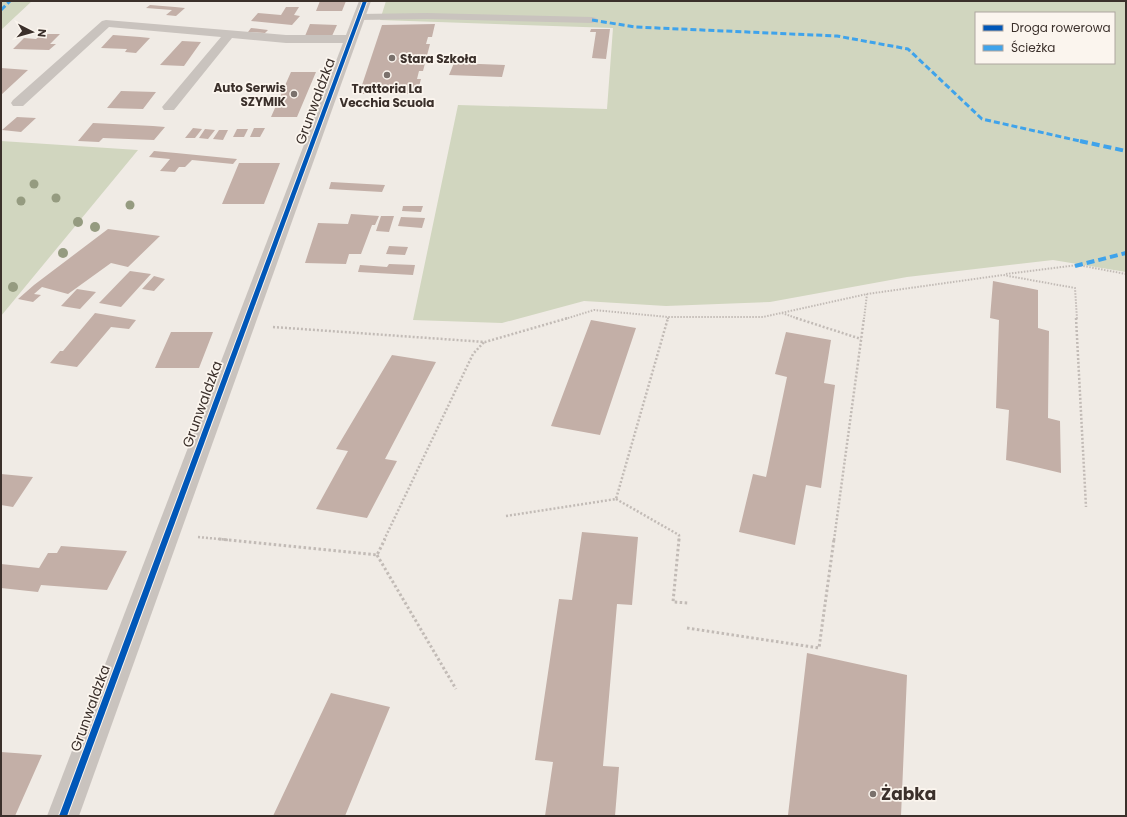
<svg xmlns="http://www.w3.org/2000/svg" width="1127" height="817" viewBox="0 0 1127 817" font-family="Poppins,sans-serif">
	<style>
		.green { fill: #d1d6bf; fill-rule: evenodd }
		.building { fill: #c3afa7 }
		.lines { fill: none; stroke-linecap: round; stroke-linejoin: round }
		.path-far2 { stroke: #c2bbb6; stroke-width: 2; stroke-dasharray: 1.5 1.5; stroke-linecap: butt }
		.path-far1 { stroke: #c2bbb6; stroke-width: 2.5; stroke-dasharray: 2 2; stroke-linecap: butt }
		.path { stroke: #c2bbb6; stroke-width: 3; stroke-dasharray: 2.5 2.5; stroke-linecap: butt }
		.service { fill: #c9c3be; fill-rule: evenodd }
		.tertiary { fill: #c9c3be; fill-rule: evenodd }
		.quiet-far1 { stroke: #3fa3eb; stroke-width: 3; stroke-dasharray: 6 3; stroke-linecap: butt }
		.quiet { stroke: #3fa3eb; stroke-width: 4; stroke-dasharray: 8 4; stroke-linecap: butt }
		.cycleway-casing { stroke: #fbf5ee; stroke-width: 2 }
		.cycleway { fill: #0057b8; fill-rule: evenodd }
		.tree { fill: #959b80 }
		.poi-dot { fill: #7a716c; stroke: #fbf5ee; stroke-width: 1.5 }
		.labels { text-anchor: middle; dominant-baseline: central; stroke-width: 3.5; stroke-linejoin: round; paint-order: stroke }
		.far-poi-label { font-size: 12px; font-weight: bold; fill: #3b302b; stroke: #fbf5ee; text-anchor: start }
		.street-label { font-size: 14px; fill: #3b302b; stroke: #fbf5ee }
		.near-poi-label { font-size: 17px; font-weight: bold; fill: #3b302b; stroke: #fbf5ee; text-anchor: start }
	</style>
	<rect width="100%" height="100%" fill="#f0ebe5"/>
	<!-- green -->
	<path class="green" d="M 1,1 L 32,1 L 1,30 Z
		M 386,1 L 1126,1 L 1126,272 L 1053,260 L 907,277 L 770,302 L 666,306 L 584,301 L 502,323 L 413,320 L 458,105 L 607,109 L 613,28 L 380,20 ZM 976,13 L 1114,13 L 1114,63 L 976,63 Z
		M 1,141 L 138,150 L 1,316 Z"/>
	<!-- building -->
	<path class="building" d="M 320,1 L 346,1 L 342,11 L 316,11 Z
		M 150,5 L 175,7 L 185,8 L 176,16 L 166,15 L 172,10 L 146,8 Z
		M 286,7 L 299,7 L 294,15 L 300,16 L 292,25 L 251,21 L 258,13 L 281,15 Z
		M 310,24 L 337,25 L 332,36 L 305,36 Z
		M 435,24 L 432,37 L 428,37 L 426,44 L 430,44 L 423,71 L 419,71 L 417,79 L 421,79 L 417,94 L 359,94 L 382,25 Z
		M 251,28 L 268,30 L 265,33 L 248,32 Z
		M 591,29 L 610,29 L 606,59 L 592,58 L 596,32 L 590,32 Z
		M 42,34 L 60,34 L 50,44 L 56,44 L 49,50 L 13,49 L 24,38 L 36,39 Z
		M 113,35 L 140,37 L 150,38 L 136,53 L 125,52 L 127,49 L 101,48 Z
		M 182,41 L 201,42 L 184,66 L 160,65 Z
		M 454,63 L 505,65 L 502,77 L 449,75 Z
		M 1,68 L 28,70 L 1,95 Z
		M 291,72 L 316,72 L 297,117 L 271,117 Z
		M 121,91 L 156,92 L 143,109 L 107,108 Z
		M 17,117 L 36,118 L 21,132 L 2,130 Z
		M 93,123 L 153,126 L 165,127 L 154,140 L 103,138 L 99,142 L 78,141 Z
		M 193,128 L 202,129 L 195,138 L 185,138 Z
		M 254,128 L 265,128 L 260,137 L 250,137 Z
		M 205,129 L 215,130 L 208,139 L 199,138 Z
		M 237,129 L 248,129 L 244,137 L 233,137 Z
		M 219,130 L 228,130 L 223,140 L 213,139 Z
		M 154,151 L 176,153 L 237,159 L 233,164 L 192,160 L 185,167 L 179,167 L 175,172 L 160,171 L 170,159 L 149,157 Z
		M 239,163 L 280,163 L 264,204 L 222,204 Z
		M 331,182 L 385,185 L 382,192 L 329,189 Z
		M 403,206 L 423,206 L 421,212 L 402,211 Z
		M 351,214 L 379,216 L 375,225 L 372,225 L 361,254 L 349,254 L 346,264 L 305,263 L 318,223 L 348,224 Z
		M 381,216 L 394,216 L 389,232 L 376,231 Z
		M 401,217 L 425,218 L 422,228 L 398,226 Z
		M 108,229 L 160,236 L 128,267 L 111,263 L 68,294 L 42,287 L 34,294 L 41,295 L 33,302 L 18,299 L 34,285 Z
		M 389,246 L 408,247 L 405,255 L 386,254 Z
		M 389,264 L 415,265 L 413,275 L 358,272 L 360,265 L 387,267 Z
		M 130,271 L 151,274 L 121,307 L 99,303 Z
		M 154,276 L 165,279 L 154,291 L 142,289 Z
		M 993,281 L 1038,290 L 1038,328 L 1049,331 L 1048,418 L 1060,421 L 1061,473 L 1006,460 L 1009,410 L 996,408 L 999,320 L 990,318 Z
		M 77,289 L 96,292 L 80,309 L 61,306 Z
		M 95,313 L 136,320 L 129,329 L 111,327 L 77,367 L 50,363 L 60,351 L 63,351 Z
		M 591,320 L 636,328 L 600,435 L 551,426 Z
		M 171,332 L 213,332 L 199,368 L 155,368 Z
		M 786,332 L 831,340 L 824,383 L 835,385 L 821,488 L 806,485 L 795,545 L 739,532 L 753,474 L 766,477 L 787,377 L 775,374 Z
		M 392,355 L 436,362 L 385,459 L 397,461 L 367,518 L 316,509 L 348,451 L 336,449 Z
		M 1,474 L 33,477 L 13,507 L 1,505 Z
		M 582,532 L 638,537 L 632,605 L 617,604 L 603,766 L 619,767 L 615,816 L 545,816 L 553,762 L 535,760 L 559,599 L 572,600 Z
		M 61,546 L 127,551 L 107,590 L 41,585 L 38,592 L 1,588 L 1,564 L 39,568 L 48,553 L 57,553 Z
		M 807,653 L 907,675 L 901,816 L 788,815 Z
		M 331,693 L 390,707 L 345,816 L 273,816 Z
		M 1,752 L 42,755 L 15,816 L 1,816 Z"/>
	<g class="lines">
		<!-- path-far2 -->
		<path class="path-far2" d="M 1006,274 L 1078,265 L 1126,274
			M 782,313 L 799,319
			M 565,319 L 594,310 L 668,317 L 763,317 L 867,294 L 1003,275 L 1075,288 L 1077,319
			M 668,319 L 668,317
			M 864,319 L 867,294"/>
		<!-- path-far1 -->
		<path class="path-far1" d="M 796,318 L 861,339
			M 1076,318 L 1086,507
			M 273,327 L 485,342 L 568,318
			M 616,499 L 679,535 L 679,540
			M 506,516 L 616,499 L 668,318
			M 198,537 L 229,540
			M 384,540 L 473,354 L 484,342
			M 834,540 L 864,318"/>
		<!-- path -->
		<path class="path" d="M 219,539 L 377,555 L 385,539
			M 679,539 L 673,602 L 688,603
			M 377,555 L 456,689
			M 687,628 L 819,648 L 834,539"/>
		<!-- service -->
		<path class="service" d="M 427,13 L 592,17 L 596,18 L 598,20 L 596,22 L 592,23 L 427,19 L 359,20 L 355,19 L 353,17 L 355,15 L 359,14 Z
			M 106,20 L 286,35 L 350,35 L 354,37 L 356,39 L 354,41 L 350,43 L 286,43 L 232,38 L 174,110 L 164,110 L 162,107 L 221,37 L 109,27 L 23,106 L 13,106 L 11,103 L 13,100 L 102,21 Z"/>
		<!-- tertiary -->
		<path class="tertiary" d="M 359,1 L 371,1 L 79,816 L 47,816 Z"/>
		<!-- quiet-far1 -->
		<path class="quiet-far1" d="M 1,10 L 10,1
			M 592,20 L 635,27 L 837,36 L 908,49 L 982,119 L 1084,142"/>
		<!-- quiet -->
		<path class="quiet" d="M 1080,141 L 1126,151
			M 1075,266 L 1126,253"/>
		<defs>
			<path id="cycleway" d="M 363,1 L 367,1 L 67,816 L 59,816 Z"/>
		</defs>
		<!-- cycleway casing -->
		<use href="#cycleway" class="cycleway-casing"/>
		<!-- cycleway -->
		<use href="#cycleway" class="cycleway"/>
	</g>
	<!-- trees -->
	<g class="tree">
		<circle cx="34" cy="184" r="4.5"/>
		<circle cx="56" cy="198" r="4.5"/>
		<circle cx="21" cy="201" r="4.5"/>
		<circle cx="130" cy="205" r="4.5"/>
		<circle cx="78" cy="222" r="5"/>
		<circle cx="95" cy="227" r="5"/>
		<circle cx="63" cy="253" r="5"/>
		<circle cx="13" cy="287" r="5"/>
	</g>
	<!-- markers -->
	<g class="poi-dot">
		<circle cx="392" cy="58" r="4"/>
		<circle cx="387" cy="75" r="4"/>
		<circle cx="294" cy="94" r="4"/>
		<circle cx="873" cy="794" r="4"/>
	</g>
	<g class="labels">
		<!-- far-poi labels -->
		<g class="far-poi-label">
			<text x="400" y="58">Stara Szkoła</text>
			<text x="286" y="87" text-anchor="end">Auto Serwis<tspan x="286" dy="14">SZYMIK</tspan></text>
			<text x="387" y="88" text-anchor="middle">Trattoria La<tspan x="387" dy="14">Vecchia Scuola</tspan></text>
		</g>
		<!-- street labels -->
		<g class="street-label">
			<text transform="translate(315 101) rotate(-70)">Grunwaldzka</text>
			<text transform="translate(202 404) rotate(-70)">Grunwaldzka</text>
			<text transform="translate(90 708) rotate(-70)">Grunwaldzka</text>
		</g>
		<!-- near-poi labels -->
		<g class="near-poi-label">
			<text x="881" y="794">Żabka</text>
		</g>
	</g>
	<!-- border -->
	<rect width="1127" height="817" fill="none" stroke="#3b302b" stroke-width="4"/>
	<!-- legend -->
	<rect x="975" y="12" width="140" height="52" fill="#fbf5ee" stroke="#aea6a0"/>
	<rect x="983" y="25" width="20" height="6" fill="#0057b8" stroke="#aea6a0"/>
	<text x="1011" y="32" font-size="12" fill="#3b302b">Droga rowerowa</text>
	<rect x="983" y="45" width="20" height="6" fill="#3fa3eb" stroke="#aea6a0"/>
	<text x="1011" y="52" font-size="12" fill="#3b302b">Ścieżka</text>
	<!-- north arrow -->
	<g transform="translate(32 32) rotate(96)" stroke="#fbf5ee" stroke-width="3" paint-order="stroke">
	<path d="M0-3L7 15L0 10L-7 15Z" fill="#3b302b"/>
	<text y="-6" font-size="11" font-weight="bold" text-anchor="middle" fill="#3b302b">N</text>
	</g>
</svg>
